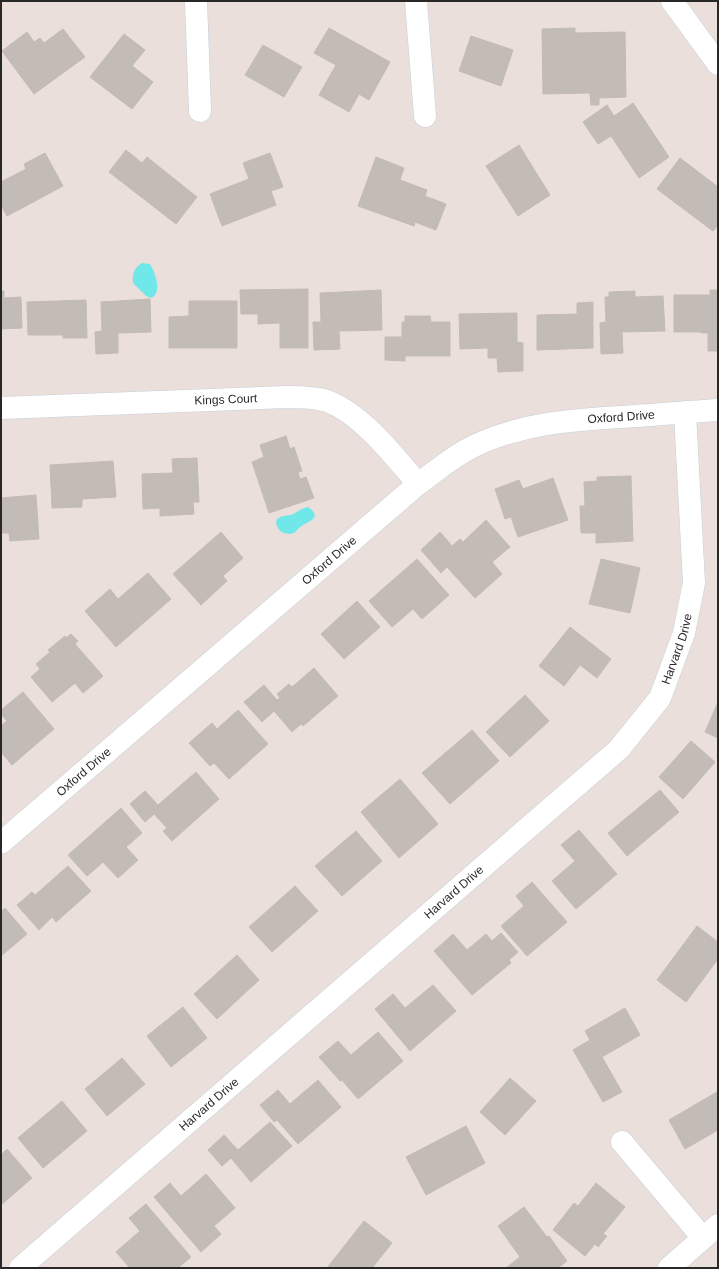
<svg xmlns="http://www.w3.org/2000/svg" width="719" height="1269" viewBox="0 0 719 1269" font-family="Arial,sans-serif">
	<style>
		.water { fill: #70e7e9 }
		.building { fill: #c2bbb6; stroke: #c5bbb4 }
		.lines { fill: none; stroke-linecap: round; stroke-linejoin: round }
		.minor-casing { stroke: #c8d0da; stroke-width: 23 }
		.tertiary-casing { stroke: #c8d0da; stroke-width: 23 }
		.minor { stroke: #fff; stroke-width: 22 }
		.tertiary { stroke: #fff; stroke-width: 22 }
		.labels { text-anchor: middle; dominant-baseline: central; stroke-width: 3; stroke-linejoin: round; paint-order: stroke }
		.street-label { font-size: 12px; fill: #282828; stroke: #fff }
	</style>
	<rect width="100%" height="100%" fill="#eadfda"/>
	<!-- water -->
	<path class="water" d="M 142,263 L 150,264 C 155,272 163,293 151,298 L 146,296 L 133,283 C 132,274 134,268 142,263 Z
		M 308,507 C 321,516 313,520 303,525 C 297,528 296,535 288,534 C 284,533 280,532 278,528 C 271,516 285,516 291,515 C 297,513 301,508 308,507 Z"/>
	<!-- building -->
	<path class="building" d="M 329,28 L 390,62 L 369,100 L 359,94 L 349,112 L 319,95 L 336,65 L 314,53 Z
		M 575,28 L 575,33 L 625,32 L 626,97 L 599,98 L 599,105 L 591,105 L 590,93 L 543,94 L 542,29 Z
		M 63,29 L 85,57 L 34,94 L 2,51 L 27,32 L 34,42 L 40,38 L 44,43 Z
		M 124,34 L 145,50 L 132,66 L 153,82 L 132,109 L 90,77 Z
		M 471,36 L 513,50 L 501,86 L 459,71 Z
		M 263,45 L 302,67 L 284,97 L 245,75 Z
		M 633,103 L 669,157 L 639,178 L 611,136 L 598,144 L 583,122 L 607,105 L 614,116 Z
		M 519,145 L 550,195 L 518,216 L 486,166 Z
		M 126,150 L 142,163 L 147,157 L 197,197 L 176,224 L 109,172 Z
		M 45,153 L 63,186 L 7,216 L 1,205 L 1,182 L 26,169 L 24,164 Z
		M 270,153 L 283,187 L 271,191 L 276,205 L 222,226 L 210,194 L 249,179 L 243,163 Z
		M 376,157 L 404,168 L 400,180 L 427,190 L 425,196 L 446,204 L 436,230 L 415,222 L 414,226 L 358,206 Z
		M 680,158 L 718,187 L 718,225 L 713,231 L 657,189 Z
		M 308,289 L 308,348 L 280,348 L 280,323 L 258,324 L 258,314 L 241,314 L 240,290 Z
		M 381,290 L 382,330 L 339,331 L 340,349 L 314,350 L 313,322 L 321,322 L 320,293 Z
		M 710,290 L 718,290 L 718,351 L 708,351 L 708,333 L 701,333 L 701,332 L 674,332 L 674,295 L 710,295 Z
		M 1,291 L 4,291 L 4,298 L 21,297 L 22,328 L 1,329 Z
		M 635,291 L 635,297 L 663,296 L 665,331 L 622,332 L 623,353 L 601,354 L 600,323 L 606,322 L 605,297 L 609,297 L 609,292 Z
		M 150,299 L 151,332 L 118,333 L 118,353 L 96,354 L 95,332 L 102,331 L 101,302 Z
		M 86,300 L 87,338 L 63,338 L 63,335 L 28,335 L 27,302 Z
		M 189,301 L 237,301 L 237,348 L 169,348 L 169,317 L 189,316 Z
		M 593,302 L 593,348 L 537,350 L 537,315 L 577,314 L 577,303 Z
		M 517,313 L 517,342 L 523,343 L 523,371 L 498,372 L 497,358 L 488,358 L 488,348 L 460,349 L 459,314 Z
		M 405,316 L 430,316 L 431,322 L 450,322 L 450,356 L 405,356 L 405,361 L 385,360 L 385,337 L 402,337 L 402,322 L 405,322 Z
		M 286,436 L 290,449 L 294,447 L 302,471 L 298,472 L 300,479 L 306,477 L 314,498 L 269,513 L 252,462 L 264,457 L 260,445 Z
		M 197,458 L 199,502 L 193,502 L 194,514 L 160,516 L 160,508 L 143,509 L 142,474 L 173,473 L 172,459 Z
		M 113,461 L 116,497 L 82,499 L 82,507 L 52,508 L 50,465 Z
		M 631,476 L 633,541 L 596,543 L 596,533 L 581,533 L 580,506 L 585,506 L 584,482 L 597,481 L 597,477 Z
		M 553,478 L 568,520 L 518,537 L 511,517 L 505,519 L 495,489 L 519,480 L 523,489 Z
		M 36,495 L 39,539 L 10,541 L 9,533 L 1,533 L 1,498 Z
		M 486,520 L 510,547 L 492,562 L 502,574 L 475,598 L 447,567 L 441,573 L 421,550 L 440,532 L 452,546 L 460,539 L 463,542 Z
		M 221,532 L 243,558 L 223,576 L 227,581 L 201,605 L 173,574 Z
		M 417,559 L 449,595 L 422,619 L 413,609 L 392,627 L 369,601 Z
		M 601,559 L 640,568 L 630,613 L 589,604 Z
		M 148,573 L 171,599 L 116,647 L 85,611 L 110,589 L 118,599 Z
		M 357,601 L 380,627 L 344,659 L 321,634 Z
		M 570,627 L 611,659 L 597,678 L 580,665 L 564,686 L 539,666 Z
		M 71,634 L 78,641 L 75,644 L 103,676 L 83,693 L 75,683 L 52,702 L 31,677 L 40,669 L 36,664 L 50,652 L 48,650 L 65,636 L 66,638 Z
		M 314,668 L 338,696 L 303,726 L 301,724 L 292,732 L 274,711 L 262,722 L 244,702 L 264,685 L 277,700 L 280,698 L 277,694 L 289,684 L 292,687 Z
		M 23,692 L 54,729 L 12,765 L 1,752 L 1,726 L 7,721 L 1,714 L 1,710 Z
		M 525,695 L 549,721 L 510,757 L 486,732 Z
		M 718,702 L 718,738 L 705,732 Z
		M 238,710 L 268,744 L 229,779 L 214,763 L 210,766 L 189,743 L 212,723 L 217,729 Z
		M 472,730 L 499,761 L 450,804 L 422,773 Z
		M 691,741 L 715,762 L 683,799 L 659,777 Z
		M 196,772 L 219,799 L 172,841 L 163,831 L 167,828 L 154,814 L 145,822 L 130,804 L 145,791 L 158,805 Z
		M 400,779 L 438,824 L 399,858 L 361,812 Z
		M 660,790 L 679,812 L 627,856 L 608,833 Z
		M 121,808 L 142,833 L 126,847 L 138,860 L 118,878 L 103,862 L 87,876 L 68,855 Z
		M 579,830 L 617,874 L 576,909 L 552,881 L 575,861 L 561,845 Z
		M 356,831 L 382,861 L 342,896 L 315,866 Z
		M 68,866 L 91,891 L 56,922 L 52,917 L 39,930 L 17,905 L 32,892 L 35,895 Z
		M 532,882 L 567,922 L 527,956 L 501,926 L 524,906 L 516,896 Z
		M 295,886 L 318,911 L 272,952 L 249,927 Z
		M 5,908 L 27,934 L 1,956 L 1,912 Z
		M 697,926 L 718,942 L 718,959 L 686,1002 L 657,980 Z
		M 501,933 L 518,952 L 509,960 L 511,963 L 472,995 L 434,951 L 453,934 L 467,950 L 486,934 L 492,941 Z
		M 237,955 L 259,980 L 217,1019 L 194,994 Z
		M 433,985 L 456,1011 L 410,1051 L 375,1009 L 393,994 L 405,1008 Z
		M 183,1007 L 207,1038 L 171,1067 L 147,1036 Z
		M 625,1008 L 640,1035 L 602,1057 L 622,1092 L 603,1102 L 573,1050 L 590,1040 L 585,1031 Z
		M 378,1032 L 403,1061 L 358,1099 L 342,1080 L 340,1081 L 319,1057 L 338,1041 L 351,1055 Z
		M 122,1058 L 145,1084 L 107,1116 L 85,1089 Z
		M 510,1078 L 536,1101 L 505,1135 L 480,1112 Z
		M 318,1080 L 341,1107 L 298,1144 L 277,1120 L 274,1122 L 260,1105 L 278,1090 L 290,1104 Z
		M 717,1092 L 718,1094 L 718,1130 L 685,1149 L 669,1120 Z
		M 62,1101 L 87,1131 L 43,1168 L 18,1138 Z
		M 270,1122 L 292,1146 L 251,1182 L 231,1158 L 222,1166 L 208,1150 L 224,1135 L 238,1150 Z
		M 466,1126 L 485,1163 L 426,1195 L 406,1157 Z
		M 7,1149 L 32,1178 L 1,1205 L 1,1155 Z
		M 206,1174 L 235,1208 L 214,1226 L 221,1234 L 201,1252 L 154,1197 L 170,1183 L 181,1196 Z
		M 596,1183 L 625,1207 L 603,1234 L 607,1236 L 598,1247 L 595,1244 L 585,1256 L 553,1230 L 574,1203 L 578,1206 Z
		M 146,1204 L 191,1257 L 178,1268 L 130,1268 L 116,1252 L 140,1231 L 129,1218 Z
		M 524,1207 L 547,1237 L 549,1236 L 567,1261 L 558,1268 L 506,1268 L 520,1257 L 498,1226 Z
		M 364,1221 L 392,1243 L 372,1268 L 327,1268 Z"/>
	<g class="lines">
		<defs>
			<g id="minor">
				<path d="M 196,1 L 200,111"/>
				<path d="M 416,1 L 425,116"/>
				<path id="s1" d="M 1,408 L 287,397 C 300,397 315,397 327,401 C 362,414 394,456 418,484"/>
				<path id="s2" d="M 1,843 L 418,484 C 435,472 451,458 470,448 C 517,424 569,420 621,417 C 653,415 686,412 718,410"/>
				<path d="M 622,1142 L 703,1238"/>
				<path id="s3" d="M 20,1268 L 619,749 L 660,698 L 684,633 L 694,583 L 685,413"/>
			</g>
			<path id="tertiary" d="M 672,1 L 718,64
				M 669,1268 L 718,1225"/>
		</defs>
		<!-- minor casing -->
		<use href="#minor" class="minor-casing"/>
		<!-- tertiary casing -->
		<use href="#tertiary" class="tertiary-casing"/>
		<!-- minor -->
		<use href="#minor" class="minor"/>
		<!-- tertiary -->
		<use href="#tertiary" class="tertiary"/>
	</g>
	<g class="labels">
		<!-- street labels -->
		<g class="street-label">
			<text stroke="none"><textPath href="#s1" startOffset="225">Kings Court</textPath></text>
			<text stroke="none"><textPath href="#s2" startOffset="769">Oxford Drive</textPath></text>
			<text stroke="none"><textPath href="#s2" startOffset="433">Oxford Drive</textPath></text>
			<text stroke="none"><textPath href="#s3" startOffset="910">Harvard Drive</textPath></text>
			<text stroke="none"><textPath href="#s2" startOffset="109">Oxford Drive</textPath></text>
			<text stroke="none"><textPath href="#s3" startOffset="574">Harvard Drive</textPath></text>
			<text stroke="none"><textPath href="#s3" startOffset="250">Harvard Drive</textPath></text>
		</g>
	</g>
	<!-- border -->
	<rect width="719" height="1269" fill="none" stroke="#282828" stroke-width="4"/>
</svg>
